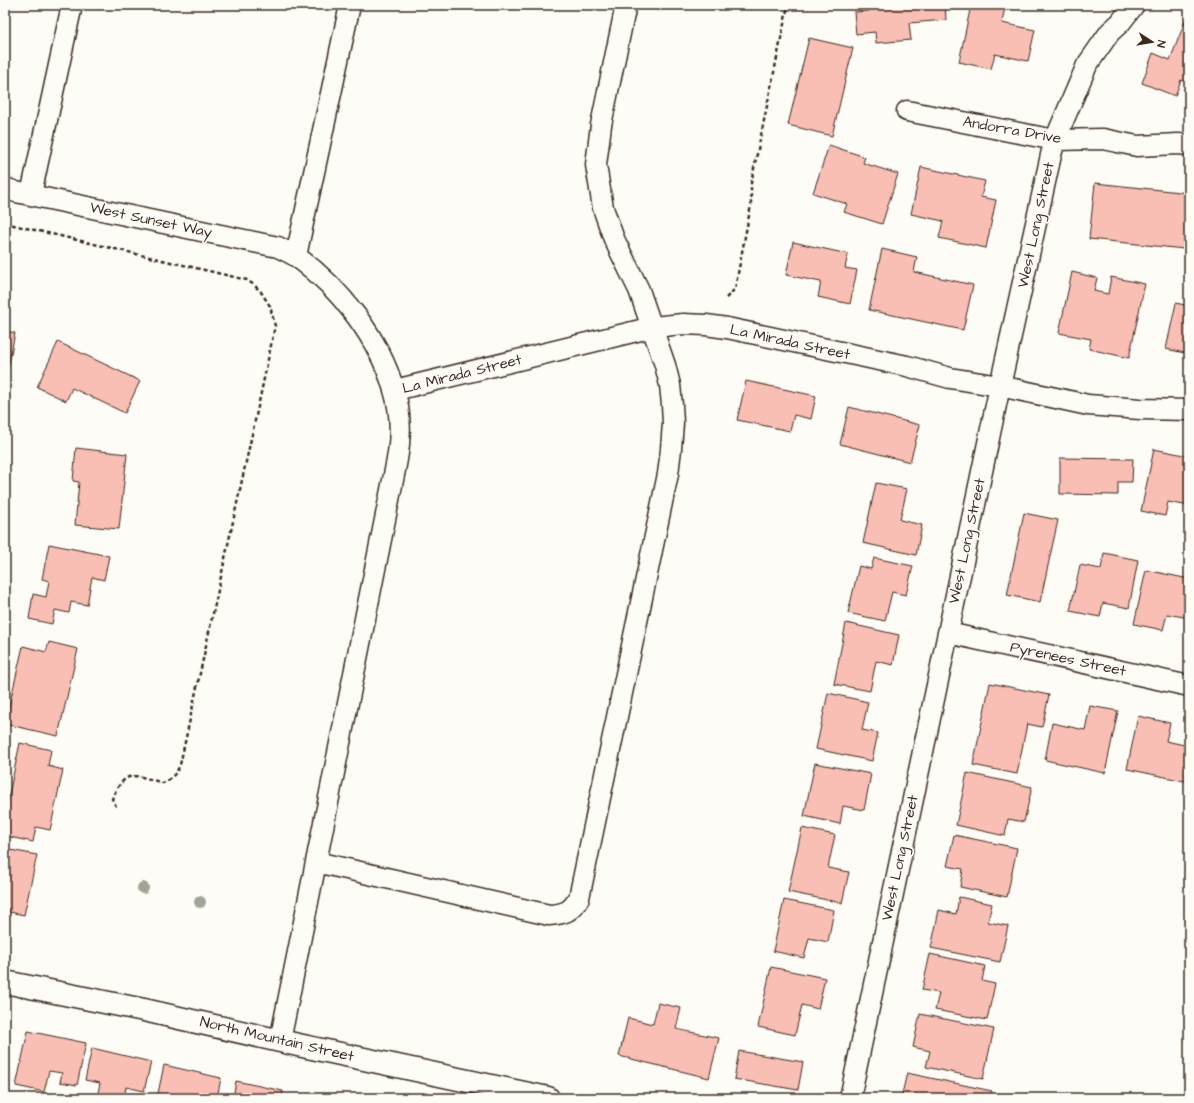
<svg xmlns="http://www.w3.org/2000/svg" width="1194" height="1103" viewBox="0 0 1194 1103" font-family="'Architects Daughter',sans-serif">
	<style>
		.building { fill: #f9beb4; stroke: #3b2a1e }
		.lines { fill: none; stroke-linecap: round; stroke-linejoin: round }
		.street-casing { stroke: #3b2a1e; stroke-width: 23 }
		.secondary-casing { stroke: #3b2a1e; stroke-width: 25 }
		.path { stroke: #3b2a1e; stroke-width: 2.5; stroke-dasharray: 4 3; stroke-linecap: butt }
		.street { stroke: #fdfcf7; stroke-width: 20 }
		.secondary { stroke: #fdfcf7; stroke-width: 22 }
		.tree { fill: #a2a496 }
		.labels { text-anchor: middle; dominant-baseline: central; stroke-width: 3.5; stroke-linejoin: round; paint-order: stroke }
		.street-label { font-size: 15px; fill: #3b2a1e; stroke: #fdfcf7 }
	</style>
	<rect width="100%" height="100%" fill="#fdfcf7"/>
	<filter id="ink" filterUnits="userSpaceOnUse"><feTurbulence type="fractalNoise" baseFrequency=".025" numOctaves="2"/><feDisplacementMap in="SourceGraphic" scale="8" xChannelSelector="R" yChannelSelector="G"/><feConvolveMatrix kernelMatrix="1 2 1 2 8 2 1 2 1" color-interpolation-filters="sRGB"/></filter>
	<g filter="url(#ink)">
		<!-- building -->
		<path class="building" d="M 869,5 L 945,5 L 946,20 L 909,23 L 911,40 L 876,43 L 875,32 L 856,34 L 854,12 L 869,11 Z
			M 971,5 L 994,5 L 1005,7 L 1002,23 L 1035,30 L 1028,61 L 995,54 L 991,69 L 959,62 Z
			M 1188,14 L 1189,15 L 1189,83 L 1181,80 L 1175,96 L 1142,83 L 1153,53 L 1170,60 Z
			M 809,38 L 853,48 L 832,136 L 788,125 Z
			M 829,145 L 865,157 L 863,163 L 898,174 L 882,224 L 844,212 L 847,204 L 813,193 Z
			M 921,167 L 985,181 L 981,197 L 996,200 L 986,248 L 939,238 L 943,221 L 911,214 Z
			M 1095,183 L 1189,193 L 1189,238 L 1185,238 L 1184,249 L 1089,239 Z
			M 793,242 L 848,254 L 845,268 L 857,270 L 850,304 L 818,297 L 821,282 L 786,275 Z
			M 882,249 L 917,257 L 914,272 L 973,285 L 963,330 L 869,310 Z
			M 1072,272 L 1097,278 L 1094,291 L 1108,294 L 1111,277 L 1145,284 L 1129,358 L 1089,349 L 1091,339 L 1059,333 Z
			M 1176,303 L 1189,306 L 1189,354 L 1166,349 Z
			M 5,331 L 15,333 L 6,378 L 5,378 Z
			M 58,342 L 140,381 L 125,413 L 72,388 L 66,401 L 37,387 Z
			M 746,381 L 816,396 L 811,419 L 794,415 L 790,431 L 737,420 Z
			M 849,407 L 920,425 L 910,462 L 840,444 Z
			M 76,448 L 127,454 L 119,529 L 75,525 L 79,482 L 73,481 Z
			M 1154,449 L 1189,456 L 1189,525 L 1185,524 L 1189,506 L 1168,502 L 1165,516 L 1141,511 Z
			M 1060,458 L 1133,459 L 1132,482 L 1118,482 L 1118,495 L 1060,494 Z
			M 876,483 L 907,489 L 900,520 L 922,525 L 916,555 L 863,543 Z
			M 1024,513 L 1058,520 L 1040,602 L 1007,595 Z
			M 49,544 L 109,556 L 104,580 L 92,577 L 87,605 L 71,602 L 69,613 L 55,610 L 52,624 L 29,619 L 33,594 L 46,597 L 49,581 L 42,579 Z
			M 1104,553 L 1138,560 L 1129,608 L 1103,603 L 1100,617 L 1070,611 L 1080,565 L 1101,569 Z
			M 874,558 L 913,566 L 906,595 L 892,592 L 885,621 L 848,613 L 859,566 L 871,569 Z
			M 1146,570 L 1189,579 L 1189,618 L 1167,614 L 1163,630 L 1134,624 Z
			M 846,623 L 899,635 L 893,665 L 876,661 L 870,691 L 834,684 Z
			M 49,642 L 78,649 L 58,736 L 5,724 L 23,646 L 46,652 Z
			M 990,683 L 1049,695 L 1042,727 L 1027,724 L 1017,774 L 973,765 Z
			M 828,693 L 868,702 L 862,730 L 878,733 L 872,761 L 816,749 Z
			M 1090,706 L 1118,711 L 1105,773 L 1045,760 L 1052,723 L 1085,730 Z
			M 1138,716 L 1170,723 L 1166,741 L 1189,746 L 1189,782 L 1127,769 Z
			M 20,743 L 51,750 L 48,766 L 63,770 L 50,830 L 36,827 L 33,842 L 5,836 L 5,803 L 7,804 Z
			M 815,763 L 871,774 L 864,810 L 843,806 L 840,824 L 804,816 Z
			M 967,773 L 1032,787 L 1024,822 L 1008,819 L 1005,836 L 956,825 Z
			M 802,828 L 835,835 L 828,868 L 849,872 L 842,903 L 788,892 Z
			M 954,835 L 1017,848 L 1007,897 L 960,887 L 963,869 L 947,866 Z
			M 5,849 L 37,855 L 24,915 L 5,911 Z
			M 959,897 L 992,904 L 988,922 L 1008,926 L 1000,962 L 931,948 L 939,910 L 956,914 Z
			M 784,900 L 834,910 L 828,942 L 809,938 L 804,958 L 773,951 Z
			M 930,954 L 985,966 L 982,981 L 995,984 L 987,1020 L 935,1010 L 939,993 L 922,990 Z
			M 771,967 L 825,978 L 818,1009 L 802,1005 L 795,1035 L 758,1027 Z
			M 658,1003 L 681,1008 L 676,1029 L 719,1038 L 709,1078 L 619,1056 L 628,1018 L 653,1024 Z
			M 920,1014 L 994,1029 L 983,1079 L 926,1067 L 930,1051 L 913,1047 Z
			M 28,1031 L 86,1043 L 77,1085 L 60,1082 L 62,1073 L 49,1071 L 44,1092 L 16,1086 Z
			M 92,1048 L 151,1062 L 144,1091 L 126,1087 L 124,1098 L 97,1098 L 100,1083 L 85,1080 Z
			M 739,1051 L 803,1062 L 798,1090 L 734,1079 Z
			M 164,1065 L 221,1078 L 217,1098 L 157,1098 Z
			M 907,1073 L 992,1091 L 990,1098 L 901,1098 Z
			M 236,1081 L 283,1091 L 282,1098 L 233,1098 Z"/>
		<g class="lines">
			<defs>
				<path id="street" d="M 907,111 L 1055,140 L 1103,139 L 1137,146 L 1178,144 L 1189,145
					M 5,188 L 16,192 L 278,247 C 284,250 291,253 297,257 C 340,288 379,338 394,390 C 402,415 401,440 396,465 L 280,1041
					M 31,194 L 72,5
					M 296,256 L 350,5
					M 395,390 L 653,327 L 683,324 L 706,325 L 727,328 L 907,366 L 950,378 L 1000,386 L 1088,405 L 1140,409 L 1189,410
					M 948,633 L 1189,686
					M 316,862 L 549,915 C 564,914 571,912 579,898 L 668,474 L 671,449 L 673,423 L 672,405 L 670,385 L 665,365 L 639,290 L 614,239 L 603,208 L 596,165 L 601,125 L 626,5
					M 850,1098 L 1000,386 L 1051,155 L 1055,140 L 1087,65 L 1110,32 L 1120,23 L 1134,5"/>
				<path id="secondary" d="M 5,982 L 144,1010 L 298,1045 L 548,1098"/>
			</defs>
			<!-- street casing -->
			<use href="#street" class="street-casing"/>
			<!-- secondary casing -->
			<use href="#secondary" class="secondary-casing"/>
			<!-- path -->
			<path class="path" d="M 5,223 L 247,280 L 254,285 L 261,292 L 270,306 L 275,326 L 261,393 L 180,765 C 176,774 172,778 163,783 C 135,775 125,768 112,799 L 117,808
				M 726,298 L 735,289 L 751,205 L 751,183 L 788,5"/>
			<!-- street -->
			<use href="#street" class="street"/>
			<!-- secondary -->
			<use href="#secondary" class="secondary"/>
		</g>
		<!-- trees -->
		<g class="tree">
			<circle cx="143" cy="888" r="6"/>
			<circle cx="200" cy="902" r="6"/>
		</g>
	</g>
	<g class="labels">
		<!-- street labels -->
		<g class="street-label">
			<text transform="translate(1012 130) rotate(10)">Andorra Drive</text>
			<text transform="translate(151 220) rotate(12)">West Sunset Way</text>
			<text transform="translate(1036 225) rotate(-78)">West Long Street</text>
			<text transform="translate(790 342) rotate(12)">La Mirada Street</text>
			<text transform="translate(462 374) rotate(-14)">La Mirada Street</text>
			<text transform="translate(967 541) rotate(-78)">West Long Street</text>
			<text transform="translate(1068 659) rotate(12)">Pyrenees Street</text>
			<text transform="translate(900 858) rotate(-78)">West Long Street</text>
			<text transform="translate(277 1039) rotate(13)">North Mountain Street</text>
		</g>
	</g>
	<!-- margin -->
	<rect width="1194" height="1103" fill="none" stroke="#fdfcf7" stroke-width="20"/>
	<rect x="10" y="10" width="1174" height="1083" fill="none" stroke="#3b2a1e" stroke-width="1.5" filter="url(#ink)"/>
	<!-- north arrow -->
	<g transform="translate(1152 42) rotate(102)" stroke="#fdfcf7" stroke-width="3" paint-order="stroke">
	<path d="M0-3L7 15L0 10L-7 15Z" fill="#3b2a1e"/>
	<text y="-6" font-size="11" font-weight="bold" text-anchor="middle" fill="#3b2a1e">N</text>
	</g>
</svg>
